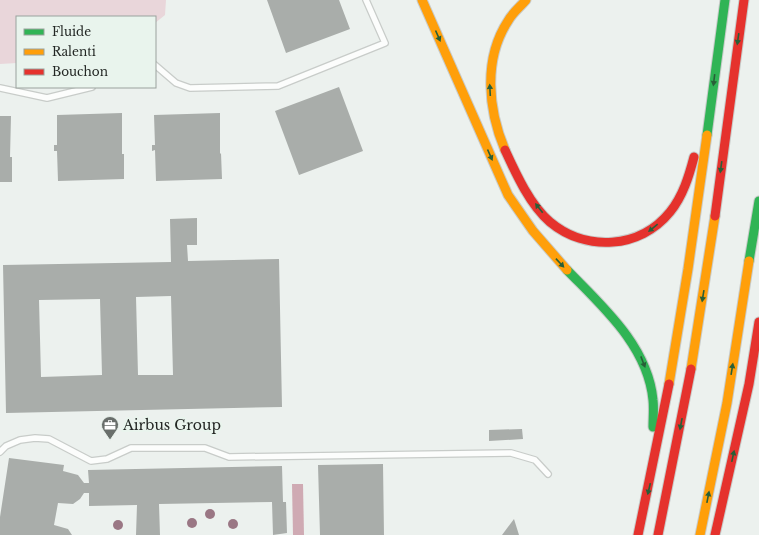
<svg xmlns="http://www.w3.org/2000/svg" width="759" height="535" viewBox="0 0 759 535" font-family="'Libre Baskerville',serif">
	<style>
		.green { fill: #e9d6da }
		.water { fill: #cfaab3 }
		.building { fill: #a9adaa; fill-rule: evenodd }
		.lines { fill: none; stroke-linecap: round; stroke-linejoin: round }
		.lane-casing { stroke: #c8ccc9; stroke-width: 8 }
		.fast-casing { stroke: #c8cbc9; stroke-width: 11 }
		.slow-casing { stroke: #c8cbc9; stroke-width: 11 }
		.jam-casing { stroke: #c8cbc9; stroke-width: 11 }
		.lane { stroke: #fcfdfc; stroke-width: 5.5 }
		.fast { stroke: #30b455; stroke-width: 9 }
		.slow { stroke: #ff9f0a; stroke-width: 9 }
		.jam { stroke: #e5322d; stroke-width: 9 }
		.tree { fill: #9a7784 }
		.oneway { fill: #285f38 }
		.labels { text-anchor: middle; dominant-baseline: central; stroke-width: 4; stroke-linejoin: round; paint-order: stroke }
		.poi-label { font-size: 14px; fill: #232724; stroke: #e9f4ed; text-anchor: start }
	</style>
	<rect width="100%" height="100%" fill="#ecf1ee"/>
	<!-- green -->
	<path class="green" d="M 0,0 L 166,0 L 165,15 L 155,23 L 155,17 L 17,17 L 17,63 L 0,64 Z"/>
	<!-- water -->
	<path class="water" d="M 292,484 L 303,484 L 304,535 L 293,535 Z"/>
	<!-- building -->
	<path class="building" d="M 267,0 L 339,0 L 350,29 L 286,53 Z
		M 339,87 L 363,151 L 299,175 L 275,111 Z
		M 122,113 L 122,154 L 124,154 L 124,179 L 58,181 L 57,151 L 54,151 L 54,145 L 57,145 L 57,115 Z
		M 220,113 L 220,154 L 221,153 L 222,179 L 156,181 L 155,150 L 152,151 L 152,145 L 155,145 L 154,115 Z
		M 0,116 L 11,116 L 10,157 L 12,157 L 12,182 L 0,182 Z
		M 197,218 L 197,245 L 187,245 L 188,261 L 279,259 L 282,407 L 6,413 L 3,265 L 171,262 L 170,219 ZM 171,296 L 173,375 L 138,375 L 136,297 ZM 100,299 L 102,375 L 41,377 L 39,300 Z
		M 522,429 L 523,439 L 489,441 L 489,430 Z
		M 9,458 L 64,465 L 63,471 L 78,475 L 84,483 L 89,483 L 88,470 L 282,466 L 283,502 L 286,502 L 287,533 L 273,535 L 272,502 L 159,504 L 160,535 L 136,535 L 137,505 L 89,506 L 89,493 L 84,493 L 80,499 L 73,504 L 58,503 L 54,525 L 68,529 L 72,535 L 0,535 L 0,517 Z
		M 383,464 L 384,535 L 320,535 L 318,465 Z
		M 514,519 L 519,535 L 502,535 Z"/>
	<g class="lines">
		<defs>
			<path id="lane" d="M 155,65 L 176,83 L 190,88 L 278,86 L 385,43 L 366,0
				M 0,88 L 47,98 L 92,87
				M 0,452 L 6,446 L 20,440 L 35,438 L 49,439 L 91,461 L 107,459 L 131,448 L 205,448 L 229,457 L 511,453 L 535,460 L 548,474"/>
			<path id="fast" d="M 707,135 L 725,0
				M 749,261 L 759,201
				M 567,270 C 602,306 648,346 653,400 C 654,408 653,418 653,427"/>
			<path id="slow" d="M 422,0 L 508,195 L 533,231 L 567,270
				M 505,150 C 488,110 483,59 508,21 C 512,13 520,7 526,0
				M 691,369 L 715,216
				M 669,384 L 688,269 L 707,135
				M 700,535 L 727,403 L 749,261"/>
			<path id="jam" d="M 505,150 C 516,174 530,205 550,222 C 586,252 640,249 670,212 C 683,196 689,176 694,157
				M 715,216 L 744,0
				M 638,535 L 669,384
				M 658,535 L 691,369
				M 715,535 L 749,384 L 759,322"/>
		</defs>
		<!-- lane casing -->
		<use href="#lane" class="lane-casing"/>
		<!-- fast casing -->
		<use href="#fast" class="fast-casing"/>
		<!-- slow casing -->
		<use href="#slow" class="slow-casing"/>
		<!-- jam casing -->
		<use href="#jam" class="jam-casing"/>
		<!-- lane -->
		<use href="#lane" class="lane"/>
		<!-- fast -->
		<use href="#fast" class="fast"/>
		<!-- slow -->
		<use href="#slow" class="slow"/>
		<!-- jam -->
		<use href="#jam" class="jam"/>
	</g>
	<!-- trees -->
	<g class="tree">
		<circle cx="210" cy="514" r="5"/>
		<circle cx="192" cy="523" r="5"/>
		<circle cx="233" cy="524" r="5"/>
		<circle cx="118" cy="525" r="5"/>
	</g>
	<!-- one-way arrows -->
	<defs><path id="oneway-solid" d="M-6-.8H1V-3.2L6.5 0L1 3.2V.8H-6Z"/></defs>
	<g class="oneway">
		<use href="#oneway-solid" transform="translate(438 36) rotate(66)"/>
		<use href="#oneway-solid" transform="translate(738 39) rotate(98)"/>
		<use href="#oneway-solid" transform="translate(714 80) rotate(97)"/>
		<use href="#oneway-solid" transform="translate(490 90) rotate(-93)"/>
		<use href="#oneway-solid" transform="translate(490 155) rotate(66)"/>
		<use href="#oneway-solid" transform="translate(721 167) rotate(98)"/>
		<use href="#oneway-solid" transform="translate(539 208) rotate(-128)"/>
		<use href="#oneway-solid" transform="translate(653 228) rotate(141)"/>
		<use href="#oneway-solid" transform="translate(560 263) rotate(47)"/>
		<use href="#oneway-solid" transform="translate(703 296) rotate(99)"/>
		<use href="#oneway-solid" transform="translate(643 362) rotate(69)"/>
		<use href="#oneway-solid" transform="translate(732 369) rotate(-81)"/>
		<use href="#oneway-solid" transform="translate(681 424) rotate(101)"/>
		<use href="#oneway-solid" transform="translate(733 456) rotate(-78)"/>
		<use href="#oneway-solid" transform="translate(649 489) rotate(103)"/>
		<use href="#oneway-solid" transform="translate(708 497) rotate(-79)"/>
	</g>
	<!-- icons -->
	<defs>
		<symbol id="office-pin" viewBox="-11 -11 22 30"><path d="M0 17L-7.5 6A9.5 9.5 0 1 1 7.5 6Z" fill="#696e6b" stroke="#e9f4ed"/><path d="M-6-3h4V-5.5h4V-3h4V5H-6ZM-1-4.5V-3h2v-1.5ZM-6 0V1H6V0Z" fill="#fff"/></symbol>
	</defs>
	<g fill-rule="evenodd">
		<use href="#office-pin" x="100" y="415" width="20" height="27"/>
	</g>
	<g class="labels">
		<!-- poi labels -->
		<g class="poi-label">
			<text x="123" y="425">Airbus Group</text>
		</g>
	</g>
	<!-- legend -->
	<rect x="16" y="16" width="140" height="72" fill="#e9f4ed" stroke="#9aa29d"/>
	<rect x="24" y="29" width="20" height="6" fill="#30b455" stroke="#9aa29d"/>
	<text x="52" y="36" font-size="12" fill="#232724">Fluide</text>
	<rect x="24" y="49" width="20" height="6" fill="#ff9f0a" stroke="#9aa29d"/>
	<text x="52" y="56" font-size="12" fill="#232724">Ralenti</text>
	<rect x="24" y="69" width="20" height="6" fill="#e5322d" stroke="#9aa29d"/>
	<text x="52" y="76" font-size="12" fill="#232724">Bouchon</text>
</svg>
